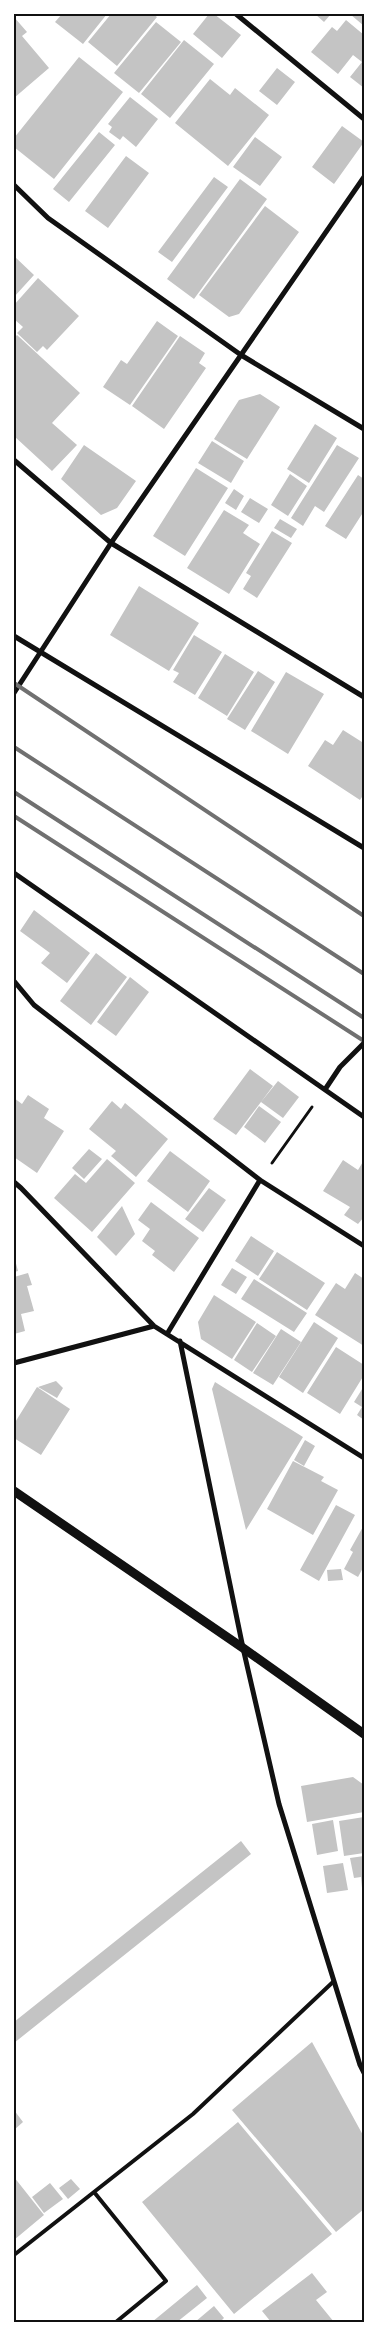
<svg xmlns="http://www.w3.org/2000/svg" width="378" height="2336" viewBox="0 0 378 2336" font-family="Figtree,sans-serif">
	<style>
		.building { fill: #c4c4c4 }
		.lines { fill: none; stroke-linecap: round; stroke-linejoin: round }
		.path { stroke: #111; stroke-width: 3 }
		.service { stroke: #111; stroke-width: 4 }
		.minor { stroke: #111; stroke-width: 5 }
		.tertiary { stroke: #111; stroke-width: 9 }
		.rail { stroke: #707070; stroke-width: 4 }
		.neatline { fill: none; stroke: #111; stroke-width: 2 }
	</style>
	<rect width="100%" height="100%" fill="#fff"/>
	<!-- building -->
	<path class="building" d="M 62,14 L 107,14 L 83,44 L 55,22 Z
		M 111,14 L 153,14 L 157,17 L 117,66 L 88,42 Z
		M 209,14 L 214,14 L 241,35 L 222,58 L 193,34 Z
		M 315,14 L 331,14 L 324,22 Z
		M 350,14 L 364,14 L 364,26 Z
		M 14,17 L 27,32 L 22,36 L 49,68 L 14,98 Z
		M 346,20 L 364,35 L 364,88 L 350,77 L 362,62 L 353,55 L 338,74 L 311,52 L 332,27 L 337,31 Z
		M 156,22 L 181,42 L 139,93 L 114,73 Z
		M 184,40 L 214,64 L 170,118 L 141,94 Z
		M 79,57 L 123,92 L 54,179 L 14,147 L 14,138 Z
		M 277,68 L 295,82 L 277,105 L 259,91 Z
		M 210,79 L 230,95 L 235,88 L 269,115 L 228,166 L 175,123 Z
		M 130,97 L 158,119 L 136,147 L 123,136 L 120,140 L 109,132 L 112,127 L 108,124 Z
		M 342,126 L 364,142 L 334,184 L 312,167 Z
		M 99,132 L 115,145 L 69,202 L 53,189 Z
		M 255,137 L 282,157 L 260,186 L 233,167 Z
		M 126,156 L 149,173 L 108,228 L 85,211 Z
		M 214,177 L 228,187 L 172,262 L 158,252 Z
		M 240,179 L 267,199 L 194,299 L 167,279 Z
		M 265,206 L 299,232 L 239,314 L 229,317 L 199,295 Z
		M 14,256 L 34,275 L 14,297 Z
		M 38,278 L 79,316 L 47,350 L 43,346 L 37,352 L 17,333 L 23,327 L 14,319 L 14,305 Z
		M 157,321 L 178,336 L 130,405 L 103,387 L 121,360 L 127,364 Z
		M 17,335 L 80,393 L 52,423 L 77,445 L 52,471 L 14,436 L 14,338 Z
		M 180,336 L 205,353 L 199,363 L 206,368 L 164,429 L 132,406 Z
		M 260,394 L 280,407 L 247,459 L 214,439 L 239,400 Z
		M 315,424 L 337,438 L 309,483 L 287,469 Z
		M 212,441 L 244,461 L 231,483 L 198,463 Z
		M 84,445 L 136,481 L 117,508 L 101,515 L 61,479 Z
		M 337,445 L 359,458 L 324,512 L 315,506 L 303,526 L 291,518 Z
		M 196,468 L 228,488 L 185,556 L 153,536 Z
		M 290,474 L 307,486 L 288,516 L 271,505 Z
		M 358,475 L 364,479 L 364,511 L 346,539 L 325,526 Z
		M 234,489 L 244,496 L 236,510 L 225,503 Z
		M 250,498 L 268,509 L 259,523 L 241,512 Z
		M 224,510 L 249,525 L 243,533 L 260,544 L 229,594 L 187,568 Z
		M 280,519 L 297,529 L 291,538 L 274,528 Z
		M 272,531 L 292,543 L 257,598 L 243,589 L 251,576 L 246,573 Z
		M 139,586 L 199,623 L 169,671 L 110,635 Z
		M 194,635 L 222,652 L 195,695 L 173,682 L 179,673 L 173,670 Z
		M 225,654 L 254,672 L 227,716 L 198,698 Z
		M 258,671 L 275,682 L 245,730 L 227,719 Z
		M 286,672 L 324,694 L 288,754 L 251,731 Z
		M 343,730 L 362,742 L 364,739 L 364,794 L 360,800 L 308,766 L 325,740 L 333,745 Z
		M 34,910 L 90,953 L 67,983 L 41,963 L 50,953 L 20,931 Z
		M 96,953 L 127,977 L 91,1025 L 60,1001 Z
		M 130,977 L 149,992 L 116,1036 L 97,1022 Z
		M 250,1069 L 273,1086 L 236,1135 L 213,1119 Z
		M 278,1081 L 299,1097 L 283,1118 L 261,1102 Z
		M 28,1095 L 49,1109 L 44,1118 L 64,1131 L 37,1173 L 14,1157 L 14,1098 L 22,1104 Z
		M 112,1101 L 121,1109 L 125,1103 L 168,1139 L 136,1177 L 111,1156 L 116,1151 L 89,1129 Z
		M 259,1106 L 281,1122 L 265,1143 L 244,1127 Z
		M 89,1149 L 102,1159 L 84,1179 L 72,1168 Z
		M 170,1151 L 210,1181 L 188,1212 L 147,1181 Z
		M 107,1159 L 135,1183 L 92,1232 L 54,1198 L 75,1174 L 86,1183 Z
		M 343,1160 L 358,1170 L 364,1160 L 364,1217 L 358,1224 L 344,1215 L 350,1207 L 323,1191 Z
		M 209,1188 L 226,1200 L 203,1232 L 185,1219 Z
		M 151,1202 L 199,1238 L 174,1272 L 152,1255 L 155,1251 L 142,1241 L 150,1229 L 138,1220 Z
		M 122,1206 L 135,1234 L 116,1256 L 97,1237 Z
		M 251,1236 L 274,1251 L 258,1276 L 235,1261 Z
		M 277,1252 L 325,1283 L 307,1310 L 259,1279 Z
		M 14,1256 L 18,1271 L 14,1272 Z
		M 232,1268 L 247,1277 L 236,1294 L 221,1285 Z
		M 28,1273 L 32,1285 L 27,1286 L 34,1311 L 21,1314 L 25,1331 L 14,1334 L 14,1277 Z
		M 355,1273 L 364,1279 L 364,1346 L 315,1315 L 336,1283 L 345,1289 Z
		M 254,1279 L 307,1313 L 294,1332 L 241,1299 Z
		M 214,1295 L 256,1322 L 232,1359 L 201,1339 L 198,1322 Z
		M 314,1322 L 338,1338 L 303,1393 L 279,1377 Z
		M 257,1323 L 276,1336 L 252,1372 L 234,1360 Z
		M 281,1329 L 301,1342 L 273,1385 L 253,1373 Z
		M 336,1347 L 364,1365 L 364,1375 L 340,1414 L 307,1393 Z
		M 56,1381 L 63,1388 L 57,1398 L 38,1387 Z
		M 215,1382 L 303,1437 L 246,1530 L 212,1389 Z
		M 364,1386 L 364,1420 L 357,1415 L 362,1407 L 354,1402 Z
		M 37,1387 L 70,1409 L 41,1455 L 14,1438 L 14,1424 Z
		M 305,1440 L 315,1446 L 304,1466 L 294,1460 Z
		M 293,1461 L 324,1477 L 321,1481 L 338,1490 L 313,1535 L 267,1509 Z
		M 336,1505 L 355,1515 L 319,1581 L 300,1570 Z
		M 364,1525 L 364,1566 L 358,1577 L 344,1569 L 353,1552 L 350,1550 Z
		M 341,1569 L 343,1580 L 328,1581 L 327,1570 Z
		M 353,1777 L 364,1785 L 364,1812 L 307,1822 L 301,1786 Z
		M 364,1817 L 364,1853 L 344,1856 L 339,1821 Z
		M 333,1820 L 338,1851 L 317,1855 L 312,1824 Z
		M 241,1841 L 251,1854 L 14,2043 L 14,2022 Z
		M 364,1856 L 364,1888 L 362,1888 L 361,1877 L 354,1878 L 350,1858 Z
		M 343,1863 L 348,1890 L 327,1893 L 323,1866 Z
		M 312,2042 L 364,2137 L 364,2209 L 336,2232 L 232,2110 Z
		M 14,2110 L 23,2122 L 14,2130 Z
		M 238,2122 L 332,2234 L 234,2314 L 142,2202 Z
		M 14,2177 L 44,2215 L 14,2240 Z
		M 71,2179 L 80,2189 L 68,2199 L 59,2188 Z
		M 50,2183 L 63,2199 L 44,2213 L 32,2197 Z
		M 312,2273 L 327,2292 L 316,2300 L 334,2322 L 271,2322 L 262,2311 Z
		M 197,2285 L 207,2298 L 177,2322 L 152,2322 Z
		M 214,2306 L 224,2318 L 220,2322 L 195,2322 Z"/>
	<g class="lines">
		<!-- path -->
		<path class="path" d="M 272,1163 L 312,1107"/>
		<!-- service -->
		<path class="service" d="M 94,2192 L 166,2281 L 116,2322
			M 14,2255 L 193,2114 L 334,1981"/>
		<!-- minor -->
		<path class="minor" d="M 236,14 L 364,119
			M 14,185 L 48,218 L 241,355 L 364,429
			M 14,460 L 111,543 L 364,697
			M 14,636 L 364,848
			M 14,693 L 111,543 L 364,177
			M 14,873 L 364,1117
			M 14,981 L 34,1005 L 260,1180 L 364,1246
			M 326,1088 L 340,1067 L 364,1043
			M 14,1182 L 21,1188 L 154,1326 L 364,1458
			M 167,1334 L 260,1180
			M 180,1341 L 243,1648 L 279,1804 L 360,2065 L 364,2073
			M 14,1363 L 154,1326"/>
		<!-- tertiary -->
		<path class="tertiary" d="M 14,1491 L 243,1648 L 364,1734"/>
		<!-- rail -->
		<path class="rail" d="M 14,683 L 364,916
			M 14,747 L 364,974
			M 14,792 L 364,1018
			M 14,816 L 364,1041"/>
	</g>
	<!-- border -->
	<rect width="378" height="2336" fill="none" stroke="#ffffff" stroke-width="30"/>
	<rect x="15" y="15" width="348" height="2306" class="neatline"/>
</svg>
